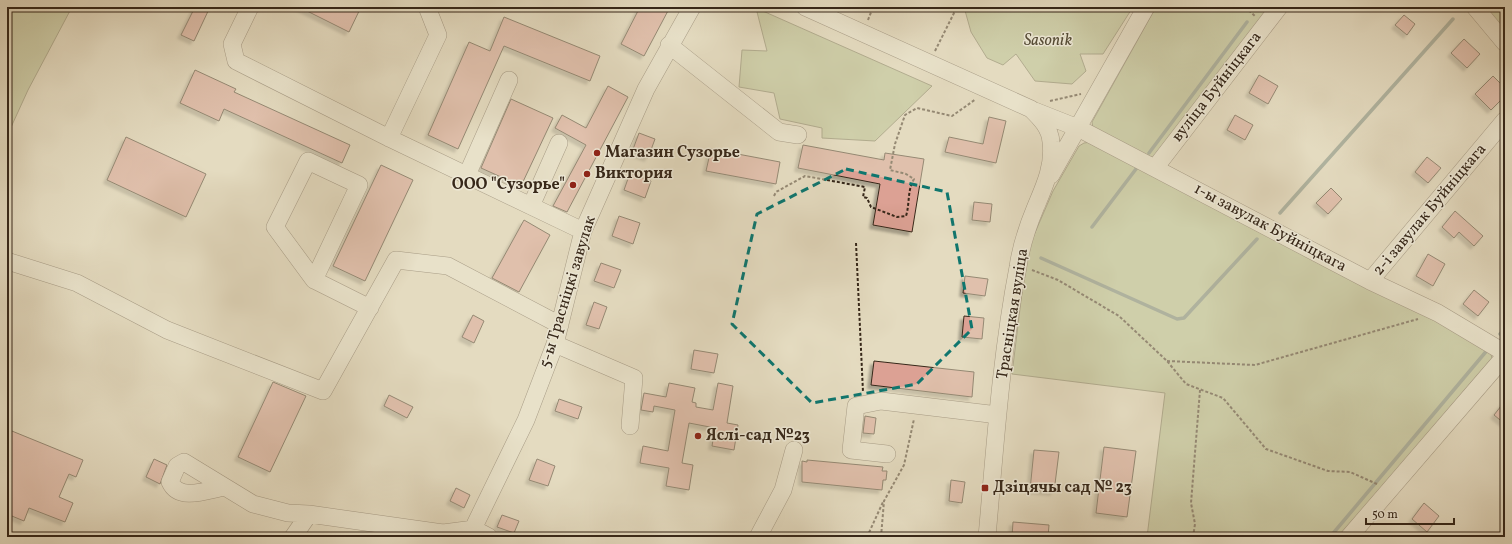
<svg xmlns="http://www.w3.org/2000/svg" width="1512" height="544" viewBox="0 0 1512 544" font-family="Vollkorn,serif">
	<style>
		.green { fill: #b6c091; stroke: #767455 }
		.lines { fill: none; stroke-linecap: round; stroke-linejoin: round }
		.stream { stroke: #6f8075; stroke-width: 3.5 }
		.building { fill: #dca194; stroke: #362719; filter: url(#shadow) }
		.minor-casing { stroke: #625443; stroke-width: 18 }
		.path { stroke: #362719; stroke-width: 2; stroke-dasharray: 3 2; stroke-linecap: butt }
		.minor { stroke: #ede8d6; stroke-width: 17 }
		.marked { fill: none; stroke: #0f766e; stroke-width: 3; stroke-dasharray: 8 5; stroke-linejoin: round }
		.poi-dot { fill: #8f2418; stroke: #ede8d6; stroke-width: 1.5 }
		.labels { text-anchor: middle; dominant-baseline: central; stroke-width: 3; stroke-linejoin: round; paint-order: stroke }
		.park-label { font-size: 16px; font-style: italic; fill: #564d37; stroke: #ede8d6 }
		.street-label { font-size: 16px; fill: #362719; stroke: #ede8d6 }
		.poi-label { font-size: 16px; font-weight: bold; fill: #362719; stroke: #ede8d6; text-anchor: start }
	</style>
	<defs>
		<filter id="shadow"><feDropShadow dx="-3.5" dy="3.5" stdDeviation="1" flood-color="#0004"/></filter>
	</defs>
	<rect width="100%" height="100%" fill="#e4dbc0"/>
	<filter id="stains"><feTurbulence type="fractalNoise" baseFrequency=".005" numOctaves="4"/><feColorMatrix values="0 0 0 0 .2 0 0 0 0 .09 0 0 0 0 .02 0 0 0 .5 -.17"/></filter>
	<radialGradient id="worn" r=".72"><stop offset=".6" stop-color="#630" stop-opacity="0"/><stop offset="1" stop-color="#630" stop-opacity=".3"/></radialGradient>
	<!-- green -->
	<path class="green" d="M 7,7 L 72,7 L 28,90 L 7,136 Z
		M 964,7 L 1133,7 L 1103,54 L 1080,54 L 1086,71 L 1072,84 L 1035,81 L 1016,54 L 1003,65 L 987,58 L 971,32 Z
		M 1156,7 L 1274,7 L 1155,159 L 1093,128 L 1092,122 Z
		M 1483,7 L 1505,7 L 1505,32 Z
		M 756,8 L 932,86 L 875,141 L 822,138 L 822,128 L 780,119 L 774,93 L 739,87 L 742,50 L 767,51 Z
		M 1092,142 L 1489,348 L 1492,358 L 1339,537 L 1147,537 L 1165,393 L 1012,374 L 1025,268 L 1031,242 L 1053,191 L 1079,146 L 1084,143 Z"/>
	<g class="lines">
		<!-- stream -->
		<path class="stream" d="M 1501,11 L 1505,15
			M 1149,153 L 1247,22
			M 1280,213 L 1453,19
			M 1092,227 L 1136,169
			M 1041,258 L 1177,319 L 1184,318 L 1257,239
			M 1500,334 L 1505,329
			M 1330,537 L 1489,348"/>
	</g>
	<!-- building -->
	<path class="building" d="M 195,7 L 210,7 L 194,41 L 181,35 Z
		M 299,7 L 361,7 L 349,32 Z
		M 640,7 L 670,7 L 644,56 L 621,44 Z
		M 1404,15 L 1415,24 L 1407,35 L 1395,25 Z
		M 504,17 L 600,56 L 590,81 L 504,46 L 458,149 L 428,135 L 469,42 L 490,51 Z
		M 1464,39 L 1480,54 L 1467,68 L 1451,53 Z
		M 195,70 L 236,89 L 234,92 L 350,145 L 342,163 L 224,109 L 219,121 L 180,103 Z
		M 1259,75 L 1278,86 L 1268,104 L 1249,93 Z
		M 1493,76 L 1505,88 L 1505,96 L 1491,110 L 1475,94 Z
		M 608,86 L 628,97 L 567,212 L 553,206 L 586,145 L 555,128 L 562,115 L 586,128 Z
		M 511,99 L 553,118 L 521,186 L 481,168 Z
		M 1235,115 L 1253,125 L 1245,140 L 1227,130 Z
		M 989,117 L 1006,121 L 996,163 L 945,152 L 949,137 L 983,144 Z
		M 639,133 L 655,139 L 648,158 L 632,152 Z
		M 126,137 L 206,174 L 186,217 L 107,180 Z
		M 803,145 L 884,160 L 885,153 L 924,159 L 912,232 L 873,225 L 880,184 L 798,168 Z
		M 711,149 L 780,162 L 776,184 L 706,171 Z
		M 1427,157 L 1441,168 L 1428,183 L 1415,172 Z
		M 381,165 L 413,180 L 365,281 L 333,266 Z
		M 630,173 L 651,181 L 645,198 L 624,190 Z
		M 1331,188 L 1342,199 L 1328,214 L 1316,203 Z
		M 974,202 L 992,204 L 990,222 L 972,220 Z
		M 1455,211 L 1483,236 L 1474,246 L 1459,232 L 1454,238 L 1442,227 Z
		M 619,216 L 640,223 L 633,244 L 612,236 Z
		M 524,220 L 550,235 L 519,292 L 492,278 Z
		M 1428,254 L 1445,264 L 1433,286 L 1416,276 Z
		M 601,263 L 621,270 L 614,288 L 594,281 Z
		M 965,276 L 988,279 L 985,296 L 963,293 Z
		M 1474,290 L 1489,302 L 1478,316 L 1463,304 Z
		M 594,302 L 607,307 L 599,329 L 586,325 Z
		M 473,315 L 484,321 L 474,343 L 462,337 Z
		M 964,316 L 984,318 L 982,339 L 962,337 Z
		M 694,350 L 718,354 L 714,373 L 691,369 Z
		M 874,361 L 974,372 L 972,397 L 871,385 Z
		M 273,382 L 306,396 L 270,472 L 238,457 Z
		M 669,383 L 695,388 L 692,402 L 696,403 L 696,407 L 713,410 L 718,383 L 733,386 L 727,423 L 738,425 L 734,450 L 712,446 L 715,428 L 689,423 L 682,463 L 693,465 L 689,490 L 666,486 L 669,468 L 640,463 L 643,446 L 668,451 L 675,410 L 654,406 L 653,412 L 641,410 L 644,393 L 666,397 Z
		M 389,395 L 413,407 L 407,418 L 384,406 Z
		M 559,399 L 582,407 L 578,419 L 555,411 Z
		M 1505,401 L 1505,424 L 1494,415 Z
		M 865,416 L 876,418 L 874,434 L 863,433 Z
		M 7,429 L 83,460 L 76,477 L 69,474 L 59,497 L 73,503 L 65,522 L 29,508 L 24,521 L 7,514 Z
		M 1104,447 L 1136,451 L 1127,517 L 1096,513 Z
		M 1034,450 L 1059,452 L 1054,492 L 1030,490 Z
		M 154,459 L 167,465 L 160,484 L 146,477 Z
		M 537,459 L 555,466 L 548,486 L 529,480 Z
		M 807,460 L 883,467 L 882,471 L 887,471 L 886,480 L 883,480 L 882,490 L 802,482 L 802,461 L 807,462 Z
		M 951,480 L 965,482 L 962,503 L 949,501 Z
		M 456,488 L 470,495 L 464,508 L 450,501 Z
		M 1424,503 L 1439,516 L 1427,532 L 1412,519 Z
		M 502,515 L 519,521 L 514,533 L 497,527 Z
		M 1013,522 L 1049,525 L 1048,537 L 1012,537 Z"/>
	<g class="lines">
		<defs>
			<path id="minor" d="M 250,7 L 232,44 L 236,61 L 389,138 L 583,231
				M 805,7 L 1031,109 C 1041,119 1050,128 1051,142 C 1054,165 1045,185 1036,206 C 1028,225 1021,246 1018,267 C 1001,355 995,447 987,537
				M 1475,7 L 1505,43
				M 669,45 L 779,132 L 798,135
				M 1035,111 L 1078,128 L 1370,281 L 1438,313 L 1505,353
				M 389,138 L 438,35 L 427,7
				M 1155,168 L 1279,7
				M 467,175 L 509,80
				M 1051,175 L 1146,7
				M 531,206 L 559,143
				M 7,261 L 77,283 L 167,330 L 323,391 L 396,260 L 448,266 L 560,325
				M 314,280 L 359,185 L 308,161 L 275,227 L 314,280 L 370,308
				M 1370,281 L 1505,120
				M 555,344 L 634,378 L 630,426
				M 887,454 L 851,450 L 856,406 L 881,401 L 998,415
				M 225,487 C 208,490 179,502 170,482 L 177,466 L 184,462 L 253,504 L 288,513 L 309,514 L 443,533 L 474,529 L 489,537
				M 293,537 L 309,514
				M 469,537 L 526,420 L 555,344 L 583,231 L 646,89 L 692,7
				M 758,537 L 783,490 L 794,450
				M 1349,537 L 1505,356"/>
		</defs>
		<!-- minor casing -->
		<use href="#minor" class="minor-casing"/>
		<!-- path -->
		<path class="path" d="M 1245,7 L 1255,16
			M 868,20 L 873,7
			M 935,51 L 957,7
			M 1050,101 L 1081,94
			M 774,196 L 776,192 L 805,176 L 865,187 L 863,197 L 867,198 L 871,207 L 897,217 L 906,216 C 910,203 907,191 914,179 L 906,174 L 890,170 L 895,144 L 905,115 L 917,108 L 952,116 L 976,99
			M 856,243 L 863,392
			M 1032,270 L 1058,280 L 1119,316 L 1167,361 L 1186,384 L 1223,398 L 1266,449 L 1328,471 L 1350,472 L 1377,484
			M 1167,361 L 1255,365 L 1418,319
			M 867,537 L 883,502
			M 881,537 L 884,501 L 904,465 L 914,419
			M 1193,537 L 1195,524 L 1191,503 L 1200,390"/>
		<!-- minor -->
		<use href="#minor" class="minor"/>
	</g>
	<!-- marked area -->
	<path d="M0 0H1512V544H0ZM 846,169 L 947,192 L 972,329 L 917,384 L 812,403 L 732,324 L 757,214 Z" fill="#e4dbc0" fill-opacity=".55" fill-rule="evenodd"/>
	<path class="marked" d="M 846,169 L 947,192 L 972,329 L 917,384 L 812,403 L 732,324 L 757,214 Z"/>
	<!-- markers -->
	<g class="poi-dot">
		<circle cx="597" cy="153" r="4"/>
		<circle cx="587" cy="174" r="4"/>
		<circle cx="573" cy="185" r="4"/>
		<circle cx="698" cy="436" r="4"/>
		<rect x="981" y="484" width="8" height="8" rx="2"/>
	</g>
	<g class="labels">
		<!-- park labels -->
		<g class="park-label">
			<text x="1048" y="41">Sasonik</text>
		</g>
		<!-- street labels -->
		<g class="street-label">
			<text transform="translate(1217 87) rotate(-52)">вуліца Буйніцкага</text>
			<text transform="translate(1430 210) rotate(-50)">2-і завулак Буйніцкага</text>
			<text transform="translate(1270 228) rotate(28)">1-ы завулак Буйніцкага</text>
			<text transform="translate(568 292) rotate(-73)">5-ы Трасніцкі завулак</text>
			<text transform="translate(1013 314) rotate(-81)">Трасніцкая вуліца</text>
		</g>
		<!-- poi labels -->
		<g class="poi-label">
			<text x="605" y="153">Магазин Сузорье</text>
			<text x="595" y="174">Виктория</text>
			<text x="565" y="185" text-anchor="end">ООО "Сузорье"</text>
			<text x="706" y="436">Яслі-сад №23</text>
			<text x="993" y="488">Дзіцячы сад № 23</text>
		</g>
	</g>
	<!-- margin -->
	<rect width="1512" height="544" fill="none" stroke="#e4dbc0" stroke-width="24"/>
	<rect x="8" y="8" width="1496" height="528" fill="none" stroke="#362719" stroke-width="2"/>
	<rect x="12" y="12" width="1488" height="520" fill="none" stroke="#362719"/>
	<!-- scale -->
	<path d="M1366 518v6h88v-6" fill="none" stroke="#362719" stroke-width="2"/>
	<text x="1372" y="518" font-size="12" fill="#362719" stroke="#ede8d6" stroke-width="3" paint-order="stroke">50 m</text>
	<rect width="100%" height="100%" filter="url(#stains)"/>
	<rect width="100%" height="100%" fill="url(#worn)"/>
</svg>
